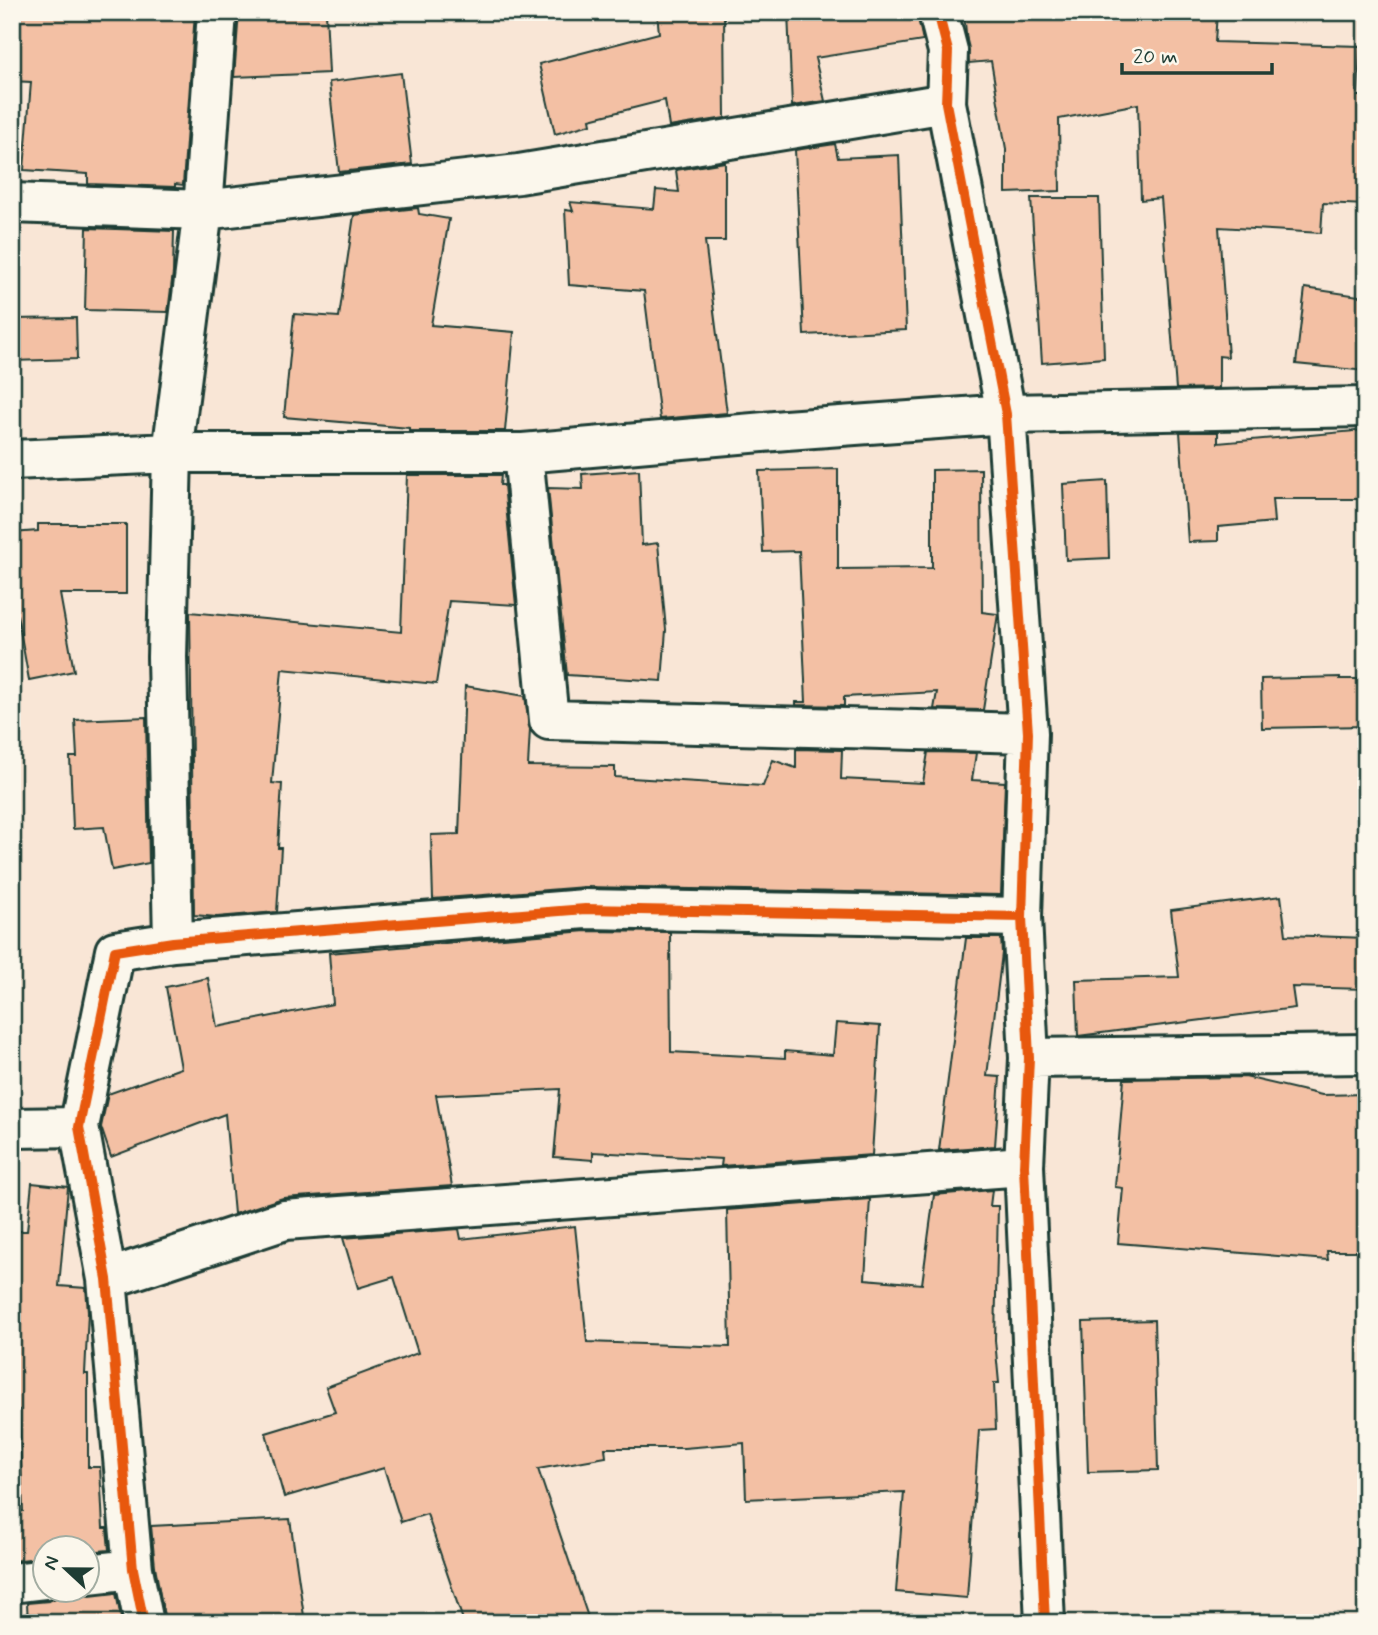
<svg xmlns="http://www.w3.org/2000/svg" width="1378" height="1635" viewBox="0 0 1378 1635" font-family="Mynerve,sans-serif">
	<style>
		.building { fill: #f3c0a4; stroke: #1f3d34; stroke-width: 2 }
		.lines { fill: none; stroke-linecap: round; stroke-linejoin: round }
		.minor-casing { stroke: #1f3d34; stroke-width: 44 }
		.minor { stroke: #fbf7ec; stroke-width: 38 }
		.cycleway-casing { stroke: #fbf7ec; stroke-width: 15 }
		.cycleway { stroke: #e8590c; stroke-width: 10 }
	</style>
	<rect width="100%" height="100%" fill="#f9e6d6"/>
	<filter id="ink" filterUnits="userSpaceOnUse"><feTurbulence type="fractalNoise" baseFrequency=".0143" numOctaves="2"/><feDisplacementMap in="SourceGraphic" scale="14" xChannelSelector="R" yChannelSelector="G"/><feConvolveMatrix kernelMatrix="1 2 1 2 8 2 1 2 1" color-interpolation-filters="sRGB"/></filter>
	<g filter="url(#ink)">
		<!-- building -->
		<path class="building" d="M 12,12 L 195,12 L 183,185 L 175,184 L 175,187 L 88,184 L 88,174 L 24,170 L 31,82 L 12,81 Z
			M 239,12 L 326,12 L 329,73 L 234,77 Z
			M 657,12 L 724,12 L 725,118 L 669,127 L 665,100 L 590,119 L 591,124 L 555,134 L 539,64 L 659,33 Z
			M 788,12 L 917,12 L 923,41 L 815,58 L 825,101 L 792,106 Z
			M 964,12 L 1217,12 L 1215,42 L 1360,46 L 1358,96 L 1366,96 L 1366,205 L 1323,203 L 1321,233 L 1219,227 L 1228,357 L 1219,356 L 1219,388 L 1176,389 L 1161,198 L 1141,200 L 1138,104 L 1059,119 L 1060,191 L 1006,193 L 1006,149 L 991,61 L 969,63 Z
			M 401,73 L 412,164 L 339,172 L 329,82 Z
			M 835,144 L 838,158 L 899,155 L 906,330 L 804,335 L 795,150 Z
			M 725,162 L 725,241 L 705,241 L 727,413 L 660,419 L 644,291 L 569,285 L 565,210 L 573,211 L 570,202 L 654,209 L 656,190 L 679,192 L 676,170 Z
			M 1031,198 L 1099,198 L 1104,358 L 1042,363 Z
			M 418,208 L 419,214 L 449,219 L 431,325 L 514,332 L 505,431 L 409,431 L 409,428 L 284,417 L 294,314 L 339,317 L 354,215 Z
			M 87,228 L 174,231 L 173,273 L 168,312 L 85,310 Z
			M 1305,288 L 1366,297 L 1366,371 L 1296,364 Z
			M 76,318 L 77,359 L 12,361 L 12,319 Z
			M 1366,430 L 1366,499 L 1272,499 L 1274,522 L 1218,527 L 1218,541 L 1188,542 L 1180,432 L 1218,432 L 1218,443 Z
			M 838,469 L 838,569 L 932,568 L 932,470 L 981,469 L 982,612 L 998,614 L 983,710 L 934,709 L 937,692 L 844,697 L 844,706 L 796,705 L 796,702 L 806,702 L 799,551 L 763,552 L 759,471 Z
			M 639,470 L 642,545 L 658,543 L 666,630 L 662,681 L 567,675 L 548,488 L 583,489 L 582,474 Z
			M 407,475 L 501,475 L 500,485 L 504,485 L 516,605 L 449,601 L 436,684 L 282,669 L 272,783 L 282,784 L 278,848 L 281,848 L 277,912 L 217,917 L 194,915 L 190,612 L 401,632 Z
			M 1107,481 L 1109,558 L 1066,560 L 1063,484 Z
			M 38,524 L 126,524 L 126,594 L 60,594 L 74,671 L 29,680 L 12,586 L 12,533 L 38,531 Z
			M 1340,677 L 1340,679 L 1366,679 L 1366,726 L 1262,728 L 1261,679 Z
			M 465,686 L 525,696 L 530,729 L 528,766 L 615,767 L 615,777 L 763,786 L 773,760 L 796,768 L 796,749 L 842,750 L 841,779 L 923,783 L 928,752 L 976,753 L 972,780 L 1005,782 L 1001,895 L 585,887 L 433,899 L 431,835 L 459,834 Z
			M 146,717 L 149,863 L 112,870 L 104,827 L 73,829 L 70,757 L 77,757 L 75,720 Z
			M 1281,896 L 1286,935 L 1366,938 L 1366,989 L 1292,987 L 1295,1008 L 1078,1036 L 1076,980 L 1179,977 L 1171,910 Z
			M 586,931 L 670,932 L 671,1052 L 785,1058 L 785,1051 L 833,1055 L 836,1023 L 880,1026 L 872,1155 L 721,1166 L 722,1159 L 593,1152 L 593,1160 L 554,1157 L 560,1089 L 436,1095 L 452,1186 L 283,1198 L 234,1214 L 225,1114 L 111,1157 L 101,1127 L 108,1094 L 181,1068 L 166,987 L 208,978 L 217,1027 L 333,1004 L 329,953 Z
			M 966,938 L 1001,938 L 1002,953 L 987,1076 L 1000,1077 L 995,1146 L 939,1150 Z
			M 1245,1077 L 1322,1095 L 1366,1094 L 1366,1251 L 1327,1251 L 1328,1260 L 1118,1243 L 1123,1188 L 1115,1187 L 1124,1079 Z
			M 32,1183 L 68,1187 L 59,1286 L 86,1288 L 88,1312 L 85,1374 L 88,1374 L 88,1467 L 100,1467 L 103,1528 L 107,1528 L 109,1550 L 88,1552 L 88,1548 L 46,1548 L 46,1557 L 12,1561 L 12,1512 L 23,1511 L 19,1410 L 12,1411 L 12,1231 L 27,1231 Z
			M 992,1190 L 990,1206 L 998,1206 L 995,1340 L 999,1383 L 994,1383 L 996,1429 L 979,1430 L 967,1598 L 896,1592 L 904,1492 L 746,1499 L 744,1443 L 684,1448 L 605,1448 L 606,1457 L 538,1469 L 590,1623 L 464,1623 L 427,1514 L 401,1522 L 384,1468 L 284,1497 L 266,1433 L 335,1412 L 326,1387 L 418,1353 L 394,1277 L 358,1288 L 343,1238 L 459,1229 L 461,1239 L 575,1226 L 587,1342 L 730,1347 L 727,1210 L 870,1199 L 865,1279 L 922,1284 L 934,1195 Z
			M 1154,1320 L 1158,1470 L 1088,1472 L 1083,1322 Z
			M 290,1519 L 305,1623 L 165,1623 L 155,1566 L 151,1526 Z
			M 65,1590 L 73,1590 L 80,1594 L 90,1596 L 116,1593 L 122,1623 L 28,1623 L 27,1603 L 49,1601 L 58,1597 Z"/>
		<g class="lines">
			<defs>
				<path id="minor" d="M 938,12 L 948,51 L 946,103 L 1006,414 L 1028,733 L 1022,917 L 1029,1058 L 1024,1166 L 1045,1623
					M 12,203 L 203,210 L 519,174 L 946,103
					M 523,453 L 549,720 L 1028,733
					M 12,460 L 172,453 L 523,453 L 786,430 L 1006,414 L 1366,407
					M 173,942 L 167,657 L 172,453 L 203,210 L 217,12
					M 1029,1058 L 1366,1054
					M 12,1128 L 79,1127
					M 107,1279 L 285,1220 L 1024,1166
					M 88,1574 L 133,1569
					M 12,1583 L 46,1579
					M 144,1623 L 133,1569 L 107,1279 L 79,1127 L 115,951 L 173,942 L 585,909 L 1022,917"/>
			</defs>
			<!-- minor casing -->
			<use href="#minor" class="minor-casing"/>
			<!-- minor -->
			<use href="#minor" class="minor"/>
			<defs>
				<path id="cycleway" d="M 938,12 L 948,51 L 946,103 L 1006,414 L 1028,733 L 1022,917 L 1029,1058 L 1024,1166 L 1045,1623
					M 144,1623 L 133,1569 L 107,1279 L 79,1127 L 115,951 L 173,942 L 585,909 L 1022,917"/>
			</defs>
			<!-- cycleway casing -->
			<use href="#cycleway" class="cycleway-casing"/>
			<!-- cycleway -->
			<use href="#cycleway" class="cycleway"/>
		</g>
	</g>
	<!-- margin -->
	<rect width="1378" height="1635" fill="none" stroke="#fbf7ec" stroke-width="42"/>
	<rect x="21" y="21" width="1336" height="1593" fill="none" stroke="#1f3d34" stroke-width="2.5" filter="url(#ink)"/>
	<!-- north arrow -->
	<g transform="translate(66 1569) rotate(292)"><circle r="33" fill="#fbf7ec" stroke="#a3ada2" stroke-width="2"/>
	<path d="M0-5L12 26L0 18L-12 26Z" fill="#1f3d34"/>
	<text y="-10" font-size="19" font-weight="bold" text-anchor="middle" fill="#1f3d34">N</text>
	</g>
	<!-- scale -->
	<path d="M1122 63v10h150v-10" fill="none" stroke="#1f3d34" stroke-width="3.5"/>
	<text x="1133" y="63" font-size="21" fill="#1f3d34" stroke="#fbf7ec" stroke-width="5" paint-order="stroke">20 m</text>
</svg>
